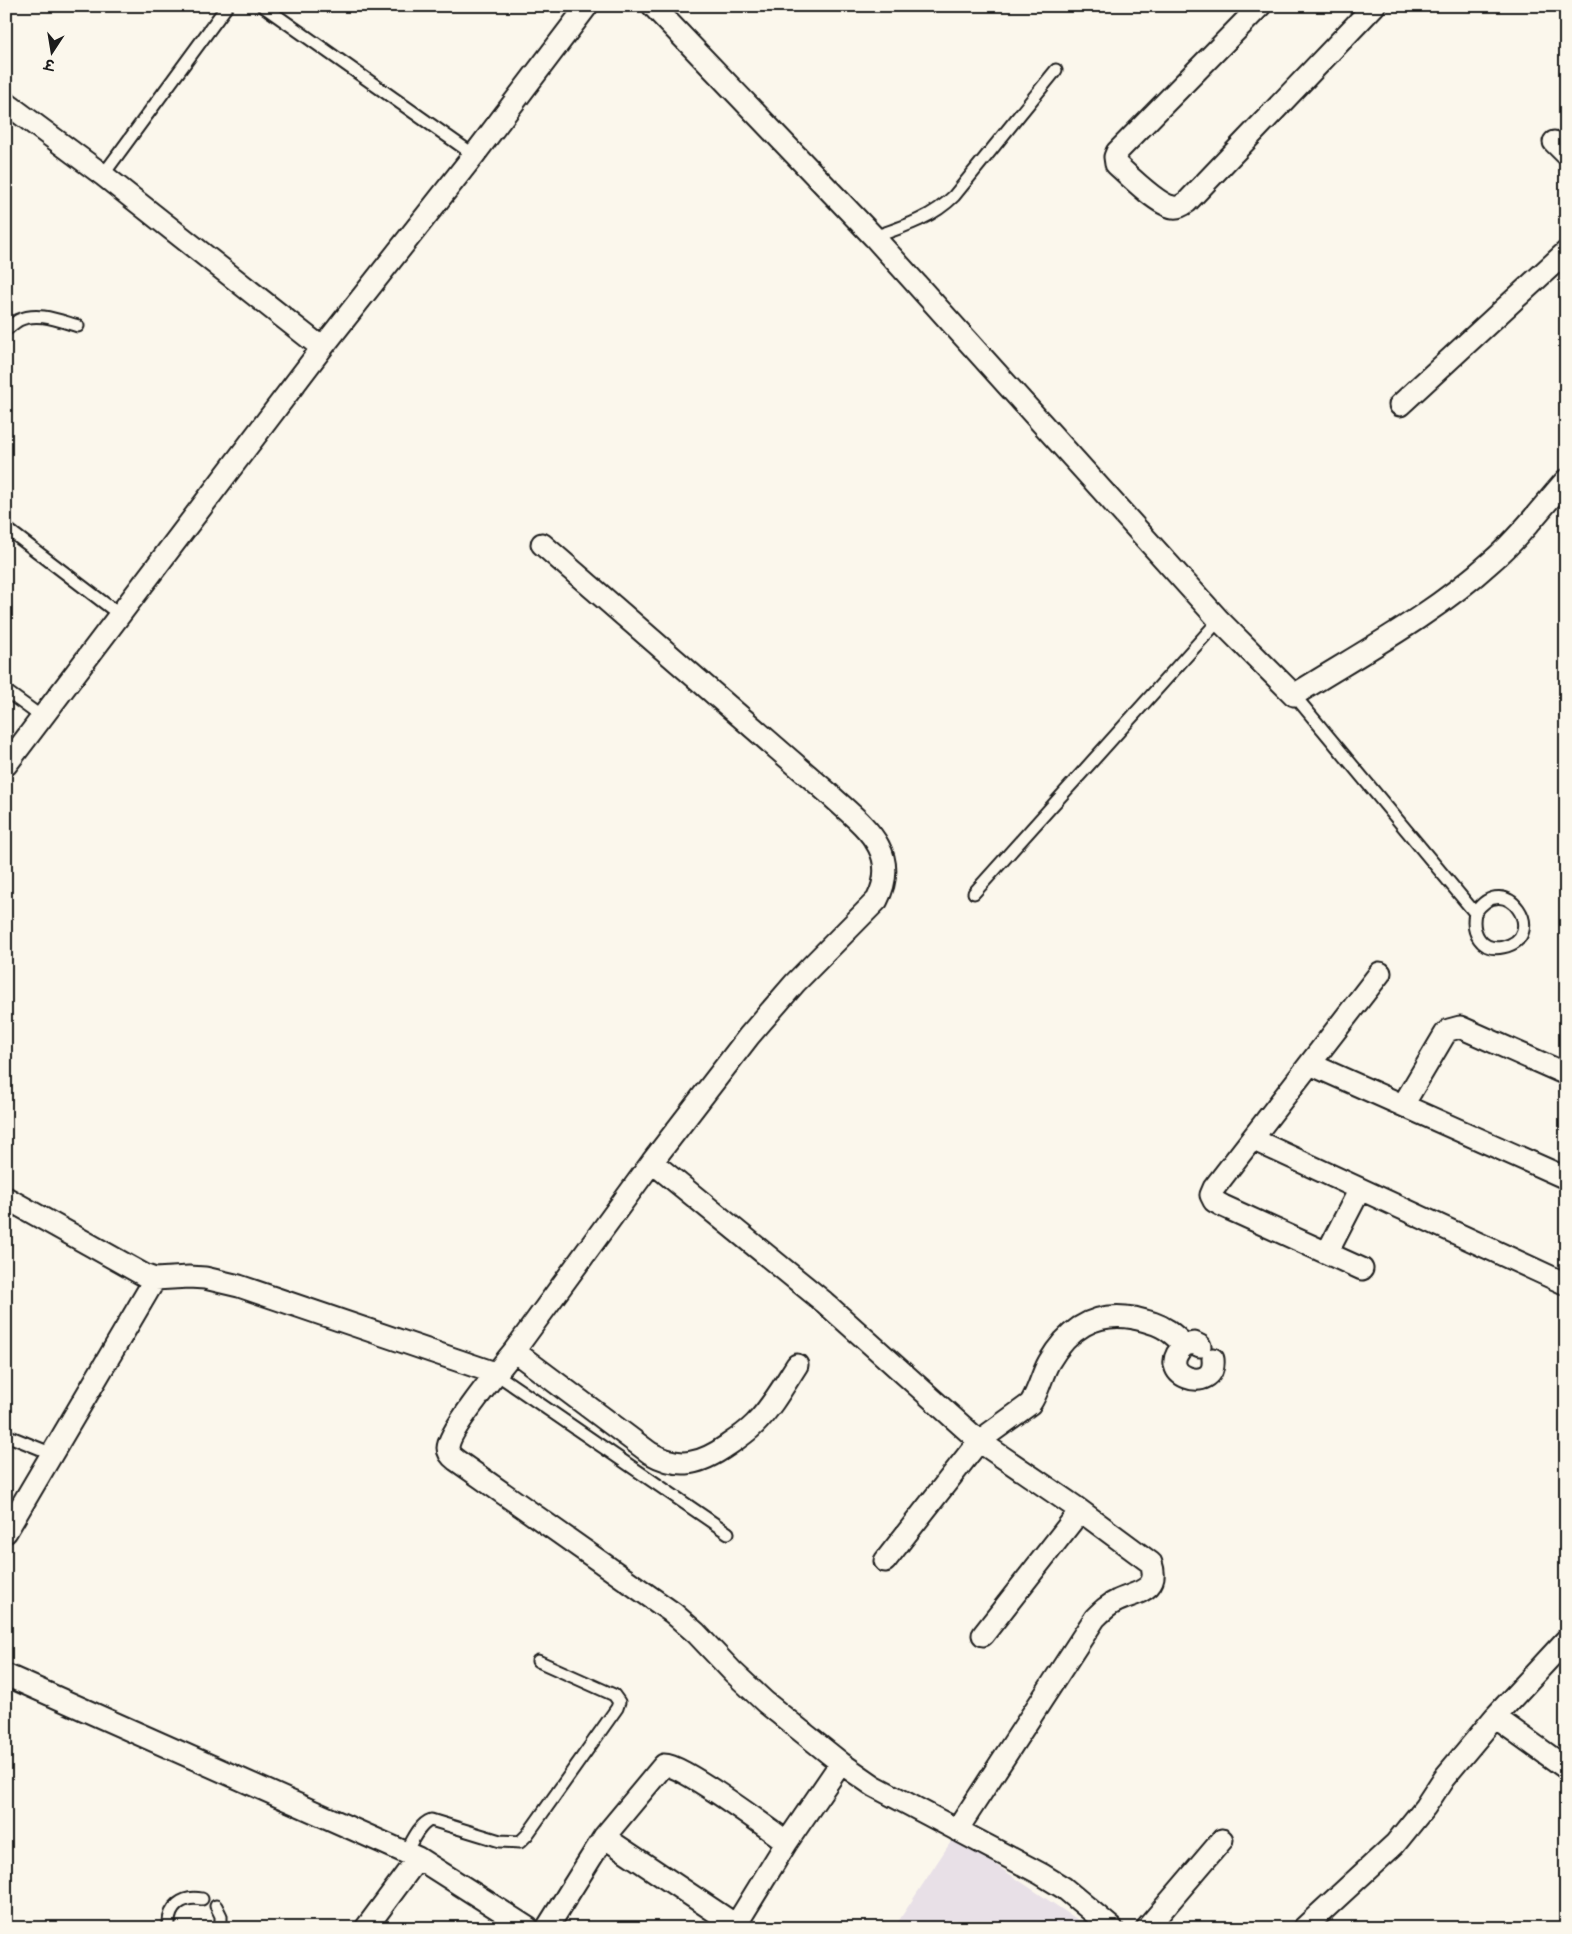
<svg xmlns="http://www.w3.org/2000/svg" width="1572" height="1934" viewBox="0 0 1572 1934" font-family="'Patrick Hand','Playpen Sans Deva',sans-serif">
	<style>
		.built { fill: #e8e0e7 }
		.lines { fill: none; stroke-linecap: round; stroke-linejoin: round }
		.service-casing { stroke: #1c1c1c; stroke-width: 15 }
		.minor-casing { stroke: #1c1c1c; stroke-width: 25 }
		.service { stroke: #fbf7ec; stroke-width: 11 }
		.minor { stroke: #fbf7ec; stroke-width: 21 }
	</style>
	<rect width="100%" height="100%" fill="#fbf7ec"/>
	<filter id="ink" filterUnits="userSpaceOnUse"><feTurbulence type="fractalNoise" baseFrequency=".02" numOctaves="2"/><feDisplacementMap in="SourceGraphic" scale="10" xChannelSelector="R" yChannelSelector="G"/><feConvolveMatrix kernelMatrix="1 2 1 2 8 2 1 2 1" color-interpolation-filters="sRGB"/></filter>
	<g filter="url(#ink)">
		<!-- built -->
		<path class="built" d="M 954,1837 L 1090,1928 L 901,1928 L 896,1925 Z"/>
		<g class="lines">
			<defs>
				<path id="service" d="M 263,6 L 474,155
					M 103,175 L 227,6
					M 874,237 C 903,227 932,218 954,196 L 1056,70
					M 6,330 C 10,327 15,322 19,320 C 38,311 60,321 78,326
					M 6,528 L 120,615
					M 6,691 L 43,718
					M 1294,695 L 1475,913 C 1471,932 1481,952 1503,947 C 1550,937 1506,867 1475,913
					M 974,893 L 1219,620
					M 495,1373 L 728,1533
					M 6,1435 L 53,1454
					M 406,1852 C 412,1842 419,1824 431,1820 L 500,1841 L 520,1842 L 527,1835 L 617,1708 L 619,1702 L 614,1695 L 538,1661
					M 216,1906 L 221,1916 L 221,1928
					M 169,1928 C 167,1907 183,1895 202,1899"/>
				<path id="minor" d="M 653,6 L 874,237 L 1219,620 L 1294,695 C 1361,653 1433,615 1492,561 C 1520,537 1542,507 1566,480
					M 1260,6 L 1117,152 L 1115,157 L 1116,164 C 1128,175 1158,205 1173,207 C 1178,208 1183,205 1187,202 L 1374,6
					M 6,103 L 103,175 L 322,348
					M 1554,142 L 1566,154
					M 1400,405 L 1566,252
					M 542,544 L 827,792 C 859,823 903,849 877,900 L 795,983 L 749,1036 L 652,1162 L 514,1351 C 502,1366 448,1431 448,1448 C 448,1453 452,1457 456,1460 L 673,1613 L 696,1633 L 733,1672 L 765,1702 L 841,1763 L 874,1786 L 1041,1874 L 1064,1888 L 1112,1928
					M 6,765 L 322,348 L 474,155 L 587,6
					M 1310,1064 L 1566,1178
					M 1403,1105 L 1445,1034 L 1449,1030 L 1460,1027 L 1566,1074
					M 1252,1139 L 1566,1284
					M 652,1162 L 824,1302 L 979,1441 L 1074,1506 L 1151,1563 C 1161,1591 1136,1592 1117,1601 C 1108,1605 1102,1611 1095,1618 L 957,1830
					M 6,1198 L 144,1275 L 155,1279 L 6,1532
					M 1327,1253 L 1360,1189
					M 1362,1269 L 1223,1206 L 1214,1201 L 1211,1195 L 1214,1188 L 1380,973
					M 155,1279 L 189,1277 L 205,1278 L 239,1286 L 495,1373
					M 1185,1345 C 1150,1375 1217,1397 1213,1359
					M 514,1351 L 650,1453 C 680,1470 701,1464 728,1445 C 737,1439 747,1432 755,1424 C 772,1407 784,1385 797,1365
					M 885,1561 L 979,1441 L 1030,1404 C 1039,1391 1041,1376 1049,1362 C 1068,1329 1095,1311 1134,1318 C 1146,1321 1157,1323 1167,1330 C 1173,1334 1179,1340 1185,1345 L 1194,1343 L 1200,1346
					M 983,1635 L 1080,1511
					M 6,1675 L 418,1858 L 528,1928
					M 1495,1717 L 1566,1768
					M 604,1837 L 740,1928
					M 366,1928 L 418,1858
					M 547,1928 L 604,1837 L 664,1765 C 680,1763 769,1829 787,1842
					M 734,1928 L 787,1842 L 841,1763
					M 1147,1928 L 1222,1840
					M 1304,1928 L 1395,1844 L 1425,1807 L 1444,1778 L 1495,1717 L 1566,1640"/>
			</defs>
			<!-- service casing -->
			<use href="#service" class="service-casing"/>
			<!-- minor casing -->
			<use href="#minor" class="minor-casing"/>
			<!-- service -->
			<use href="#service" class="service"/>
			<!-- minor -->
			<use href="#minor" class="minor"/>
		</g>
	</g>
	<!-- margin -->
	<rect width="1572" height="1934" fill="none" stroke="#fbf7ec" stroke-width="25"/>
	<rect x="12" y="12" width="1547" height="1909" fill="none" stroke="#1c1c1c" stroke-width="2" filter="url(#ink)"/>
	<!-- north arrow -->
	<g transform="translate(52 52) rotate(192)" stroke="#fbf7ec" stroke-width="4" paint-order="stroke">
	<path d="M0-4L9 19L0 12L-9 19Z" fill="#1c1c1c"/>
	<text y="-8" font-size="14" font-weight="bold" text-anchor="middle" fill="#1c1c1c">उ</text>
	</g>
</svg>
